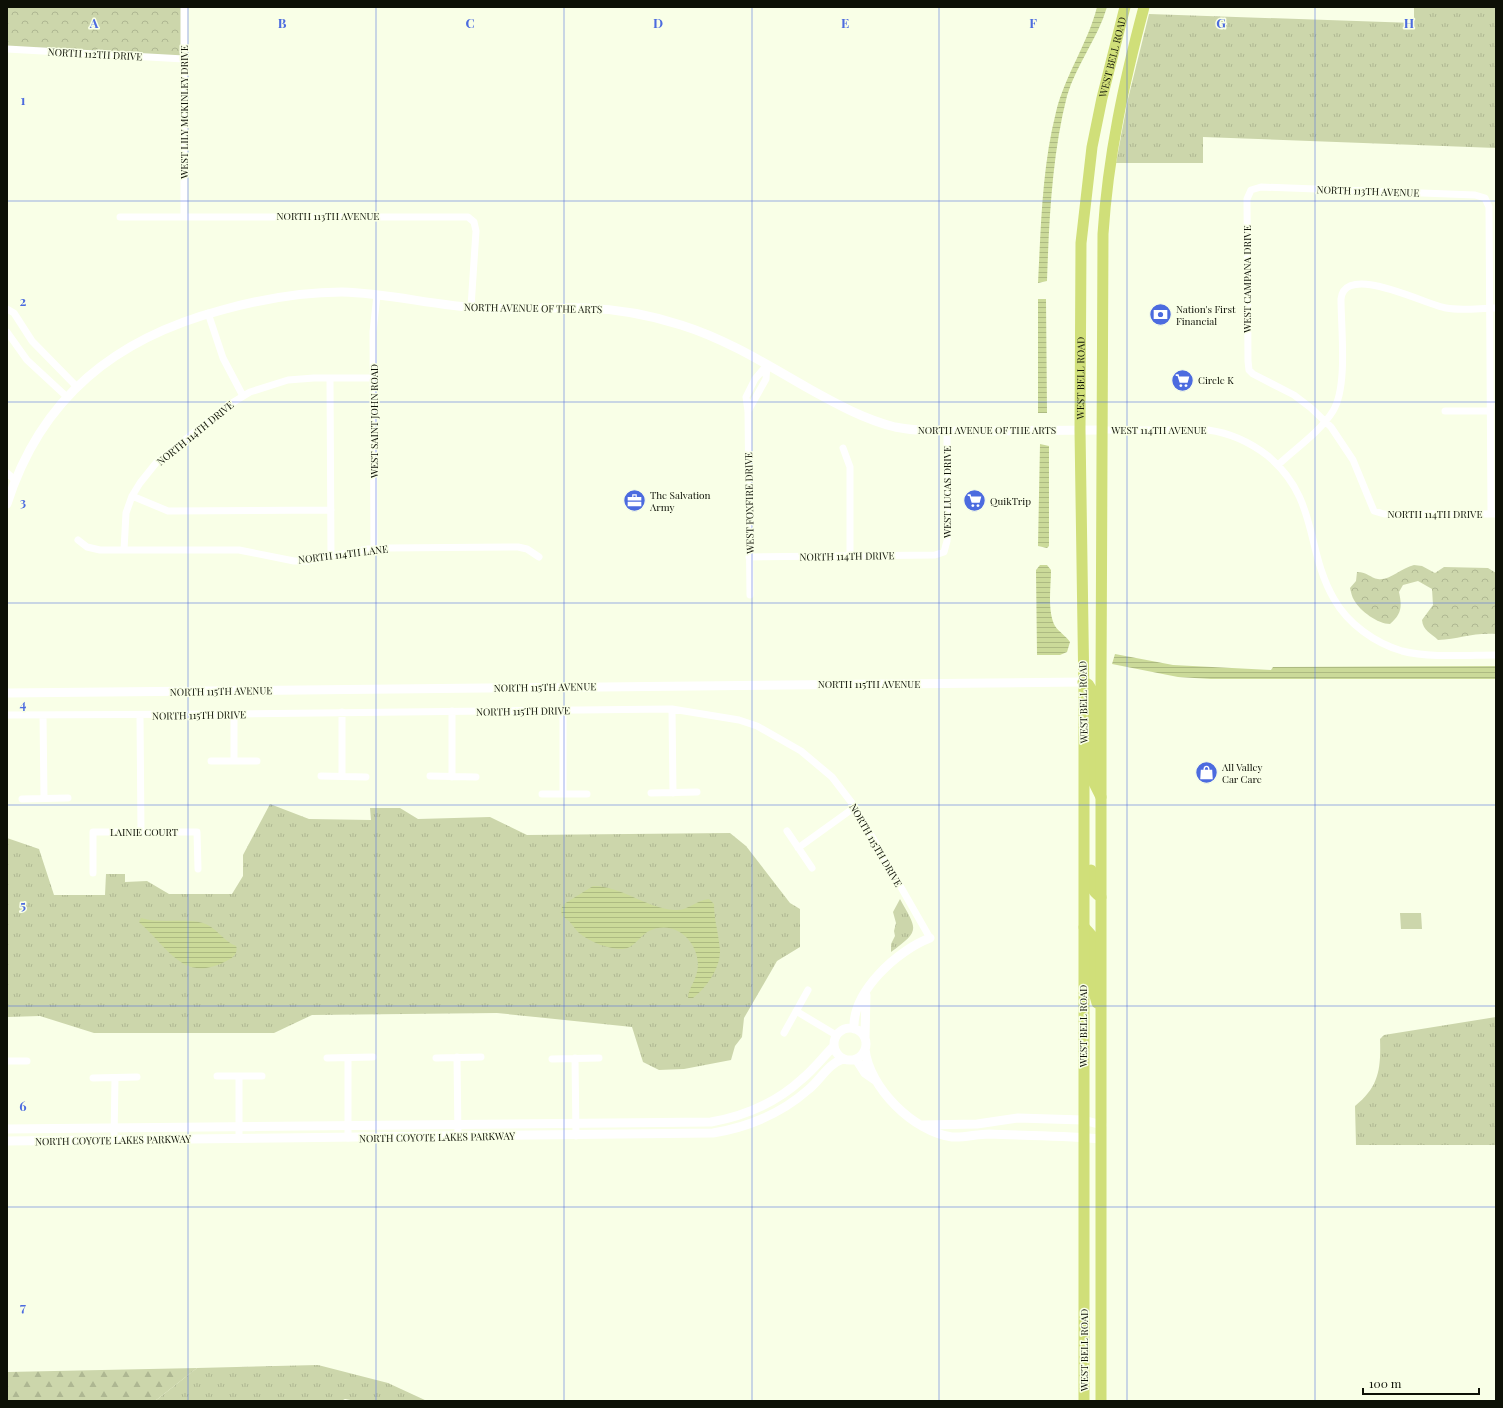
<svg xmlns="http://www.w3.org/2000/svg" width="1503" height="1408" viewBox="0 0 1503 1408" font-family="'Playfair Display',serif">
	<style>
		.grass { fill: url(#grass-tufts) }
		.forest { fill: url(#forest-firs) }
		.park { fill: url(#park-crowns) }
		.garden { fill: #ccd6ab }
		.water { fill: url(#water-rules) }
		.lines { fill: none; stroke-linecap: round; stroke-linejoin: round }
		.street { stroke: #fff; stroke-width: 7 }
		.secondary { stroke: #fff; stroke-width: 9 }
		.primary { stroke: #d0df79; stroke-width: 11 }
		.grid { fill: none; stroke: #4c6bdf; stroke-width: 1; stroke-opacity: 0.55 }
		.labels { text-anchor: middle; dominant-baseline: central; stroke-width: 3; stroke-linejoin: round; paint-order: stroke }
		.street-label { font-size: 10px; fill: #0d1006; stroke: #f9ffe7 }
		.poi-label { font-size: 10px; fill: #0d1006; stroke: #f9ffe7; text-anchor: start }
		.grid-label { font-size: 13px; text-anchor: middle; font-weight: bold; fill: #4c6bdf; stroke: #f9ffe7; stroke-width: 3; stroke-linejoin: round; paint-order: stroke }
	</style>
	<defs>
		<pattern id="grass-tufts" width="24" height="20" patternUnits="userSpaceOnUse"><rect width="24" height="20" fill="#ccd6ab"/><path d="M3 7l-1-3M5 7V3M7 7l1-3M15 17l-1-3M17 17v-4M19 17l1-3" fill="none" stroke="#aeb792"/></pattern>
		<pattern id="forest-firs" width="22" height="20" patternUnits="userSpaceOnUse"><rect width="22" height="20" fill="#ccd6ab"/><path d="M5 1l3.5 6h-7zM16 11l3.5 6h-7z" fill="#aeb792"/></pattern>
		<pattern id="park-crowns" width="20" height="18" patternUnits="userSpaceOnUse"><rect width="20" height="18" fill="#ccd6ab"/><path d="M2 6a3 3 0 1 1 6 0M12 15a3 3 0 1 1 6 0" fill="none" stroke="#aeb792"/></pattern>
		<pattern id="water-rules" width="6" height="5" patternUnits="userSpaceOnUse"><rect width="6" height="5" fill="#cbda99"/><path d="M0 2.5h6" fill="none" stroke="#adba82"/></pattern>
	</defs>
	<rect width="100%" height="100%" fill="#f9ffe7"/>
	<!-- grass -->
	<path class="grass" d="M 1414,7 L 1496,7 L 1496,148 L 1203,137 L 1203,163 L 1116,163 L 1128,99 L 1149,14 L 1414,23 Z
		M 270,804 L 309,819 L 371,820 L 370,808 L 400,808 L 418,819 L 490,817 L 527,835 L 730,833 L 746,846 L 790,903 L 800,909 L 800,947 L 777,961 L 744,1018 L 742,1037 L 735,1046 L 731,1060 L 684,1069 L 659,1070 L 643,1062 L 632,1027 L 497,1013 L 312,1015 L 274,1033 L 94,1033 L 40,1016 L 7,1017 L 7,838 L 39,849 L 54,895 L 105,895 L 106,874 L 125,874 L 125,882 L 147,881 L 169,894 L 232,894 L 243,876 L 243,855 Z
		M 900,899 C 917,930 921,930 891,952 L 891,944 L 895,936 L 894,931 L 896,923 L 893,912 Z
		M 1496,1017 L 1496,1145 L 1356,1145 L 1355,1106 C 1379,1087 1381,1069 1380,1039 L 1384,1035 Z
		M 318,1365 L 388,1383 L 427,1401 L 356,1401 L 345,1399 L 341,1401 L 155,1401 L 197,1368 Z"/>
	<!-- forest -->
	<path class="forest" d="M 197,1368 L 155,1401 L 7,1401 L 7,1372 Z"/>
	<!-- park -->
	<path class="park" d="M 7,7 L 184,7 L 184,59 L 7,49 Z
		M 1414,565 L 1422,566 L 1435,573 L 1444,567 L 1488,568 L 1496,573 L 1496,634 C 1475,632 1459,639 1438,640 C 1431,633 1423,631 1422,620 L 1433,605 L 1432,589 L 1418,581 L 1403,585 L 1399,592 C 1402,606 1402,614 1390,624 C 1378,624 1360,611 1354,600 C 1352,597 1351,592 1350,588 L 1356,581 L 1357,572 C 1368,572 1370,578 1378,579 C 1389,581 1401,568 1414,565 Z"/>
	<!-- garden -->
	<path class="garden" d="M 1400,913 L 1421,913 L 1422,929 L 1401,929 Z"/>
	<!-- water -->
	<path class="water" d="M 1097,7 L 1107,7 C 1098,38 1076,65 1067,96 C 1052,154 1049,222 1047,281 L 1038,283 C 1041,226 1042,167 1056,112 C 1065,75 1088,43 1097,7 Z
		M 1038,299 L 1046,299 L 1047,413 L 1038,413 Z
		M 1040,444 L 1049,446 L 1049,546 L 1047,548 L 1038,546 Z
		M 1040,565 L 1047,565 L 1051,570 C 1051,586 1047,611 1055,626 C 1059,632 1066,636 1070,642 L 1067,652 L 1060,655 L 1037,655 L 1036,570 Z
		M 1115,654 L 1173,665 L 1271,670 L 1273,667 L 1496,666 L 1496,679 L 1211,679 L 1178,677 L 1112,664 Z
		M 593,886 C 622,886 645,908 675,910 C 688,911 696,900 709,899 L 714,904 C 714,920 719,935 720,951 C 720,969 706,988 693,998 L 688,998 C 688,988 698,979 698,964 C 697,939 673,919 649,931 C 639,936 634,949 622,949 C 608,949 590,942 579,933 C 573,927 570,920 562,916 L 561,909 L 564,904 Z
		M 141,918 C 161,924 183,918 203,923 C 215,926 223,941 236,946 C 238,951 235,956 230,959 C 185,985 171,951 141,924 L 139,922 Z"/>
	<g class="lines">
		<!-- street -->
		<path class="street" d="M 7,49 L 184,59
			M 120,217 L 468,217 L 474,222 L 476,231 L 471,307
			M 184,217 L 184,7
			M 7,309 L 14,313 L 32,341 L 77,387
			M 208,313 L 223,358 L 243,396
			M 7,332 L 27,360 L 67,397
			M 330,378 L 331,557
			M 748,411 L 766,379 L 767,365
			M 1445,411 L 1490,411
			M 1102,430 L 1208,430 C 1230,433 1250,442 1268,456 C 1319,499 1305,549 1334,599 C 1348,624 1375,643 1402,651 C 1428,658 1469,655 1496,655
			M 843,448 L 850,467 L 850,556
			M 1278,465 C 1296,448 1320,432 1333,411 C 1348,387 1341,328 1341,299 C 1345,262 1426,305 1446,308 C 1462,311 1480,308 1496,308
			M 7,473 L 15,480
			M 132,496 L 168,511 L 331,510
			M 1491,514 L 1489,207 L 1485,198 L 1475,195 L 1261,187 L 1251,190 L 1247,199 L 1248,361 L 1249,370 L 1253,374 L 1294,395 L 1311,408 L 1331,427 L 1353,460 L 1374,511 L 1384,514 L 1496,514
			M 78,540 L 87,547 L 100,550 L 239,550 L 294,561 L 308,561 L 368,549 L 387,548 L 518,547 L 527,549 L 539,557
			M 374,548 L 373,332 L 377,295
			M 124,550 L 126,513 L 132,496 L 140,483 L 156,463 L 227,406 L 250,392 L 288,380 L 314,378 L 373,378
			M 749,557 L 935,555 L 944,552 L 947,541 L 947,431
			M 750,595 L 748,411 L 746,397 L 755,379 L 767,365
			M 672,709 L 673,793
			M 563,710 L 563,794
			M 342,712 L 342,776
			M 234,714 L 234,761
			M 7,715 L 234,714 L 672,709 L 739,720 L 757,726 L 801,751 L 832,777 L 855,807 L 930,938
			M 43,715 L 44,798
			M 140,715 L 141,832
			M 211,761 L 257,761
			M 321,776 L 366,777
			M 430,776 L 476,777
			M 452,777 L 452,711
			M 651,793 L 697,792
			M 542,794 L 587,794
			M 22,799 L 68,798
			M 787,831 L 812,868
			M 798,848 L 855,807
			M 93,873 L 93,832 L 197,832 L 198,869
			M 796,1011 L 836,1035
			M 784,1033 L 808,990
			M 457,1057 L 458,1137
			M 327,1058 L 373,1057
			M 348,1058 L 348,1138
			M 436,1058 L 481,1057
			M 575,1058 L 576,1136
			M 552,1059 L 599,1058
			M 7,1061 L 27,1061
			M 217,1076 L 262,1076
			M 239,1076 L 239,1139
			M 93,1078 L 137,1077
			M 114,1140 L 115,1078"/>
		<!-- secondary -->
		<path class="secondary" d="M 7,504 C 41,397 116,338 222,310 C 262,299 301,292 342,292 C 389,293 435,306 482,308 C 516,310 551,307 585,308 C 618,309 650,315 681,325 C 726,339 766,364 806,387 C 835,403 863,419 895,427 C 920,432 948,431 974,431 C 1017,431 1059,430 1102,430
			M 7,693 L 1083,682
			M834 1044a16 16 0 1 1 32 0a16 16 0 1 1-32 0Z
			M 854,1029 C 852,991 898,950 930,938
			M 865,1038 L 866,995
			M 865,1049 C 869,1088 914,1132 952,1137 C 964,1138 977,1134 989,1134 C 1026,1136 1064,1135 1101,1139
			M 856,1059 L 865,1073 L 875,1080
			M 923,1125 L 977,1124 L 1018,1118 L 1083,1120 L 1102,1125
			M 7,1129 L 711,1122 C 745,1116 777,1102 802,1079 C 814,1069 823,1057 834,1046
			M 7,1141 L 713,1133 C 749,1127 782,1113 809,1089 C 821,1079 828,1064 843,1059"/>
		<!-- primary -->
		<g class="primary">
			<path d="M 1083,682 L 1088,684 L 1093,692 L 1093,781 L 1101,797"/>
			<path d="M 1091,870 C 1091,882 1090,891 1101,897"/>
			<path d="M 1084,927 L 1092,936 L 1093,989 L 1097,1003"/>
			<path id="s1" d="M 1084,1401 L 1084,696 L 1080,430 L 1081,243 L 1092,147 L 1102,98 L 1125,7"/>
			<path d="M 1101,1401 L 1101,682 L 1103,234 C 1108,156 1124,82 1144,7"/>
		</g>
	</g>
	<!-- grid -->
	<path class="grid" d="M 188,7 L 188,1401M 376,7 L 376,1401M 564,7 L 564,1401M 752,7 L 752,1401M 939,7 L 939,1401M 1127,7 L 1127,1401M 1315,7 L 1315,1401M 7,201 L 1496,201M 7,402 L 1496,402M 7,603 L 1496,603M 7,805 L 1496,805M 7,1006 L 1496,1006M 7,1207 L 1496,1207"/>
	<!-- icons -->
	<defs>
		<symbol id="bank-disc" viewBox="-11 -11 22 22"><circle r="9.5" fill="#4c6bdf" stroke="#f9ffe7"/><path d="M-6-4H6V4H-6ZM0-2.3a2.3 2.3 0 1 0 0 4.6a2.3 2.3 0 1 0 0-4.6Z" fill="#fff"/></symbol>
		<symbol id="supermarket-disc" viewBox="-11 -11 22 22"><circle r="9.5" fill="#4c6bdf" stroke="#f9ffe7"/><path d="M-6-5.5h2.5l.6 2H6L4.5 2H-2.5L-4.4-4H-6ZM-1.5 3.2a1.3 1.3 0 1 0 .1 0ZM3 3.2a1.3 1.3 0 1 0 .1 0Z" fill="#fff"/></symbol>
		<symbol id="office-disc" viewBox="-11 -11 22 22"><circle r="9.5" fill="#4c6bdf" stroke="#f9ffe7"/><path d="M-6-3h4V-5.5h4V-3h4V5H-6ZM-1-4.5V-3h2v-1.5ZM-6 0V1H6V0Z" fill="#fff"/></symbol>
		<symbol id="shop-disc" viewBox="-11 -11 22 22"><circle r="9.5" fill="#4c6bdf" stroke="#f9ffe7"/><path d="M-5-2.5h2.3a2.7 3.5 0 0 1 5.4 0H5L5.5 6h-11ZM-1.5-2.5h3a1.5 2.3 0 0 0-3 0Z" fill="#fff"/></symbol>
	</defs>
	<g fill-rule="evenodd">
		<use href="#bank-disc" x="1148" y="302" width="25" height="25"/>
		<use href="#supermarket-disc" x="1170" y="368" width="25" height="25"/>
		<use href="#office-disc" x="622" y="488" width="25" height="25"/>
		<use href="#supermarket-disc" x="962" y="488" width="25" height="25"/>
		<use href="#shop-disc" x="1194" y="760" width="25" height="25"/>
	</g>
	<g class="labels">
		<!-- street labels -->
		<g class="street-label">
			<text transform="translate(95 54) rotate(3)">NORTH 112TH DRIVE</text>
			<text stroke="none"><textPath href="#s1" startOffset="1347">WEST BELL ROAD</textPath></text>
			<text transform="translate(184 112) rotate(-90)">WEST LILY MCKINLEY DRIVE</text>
			<text transform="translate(1368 191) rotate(2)">NORTH 113TH AVENUE</text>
			<text x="328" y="216">NORTH 113TH AVENUE</text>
			<text transform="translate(1247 279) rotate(-90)">WEST CAMPANA DRIVE</text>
			<text transform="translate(533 308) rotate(1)">NORTH AVENUE OF THE ARTS</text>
			<text stroke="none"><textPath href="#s1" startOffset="1023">WEST BELL ROAD</textPath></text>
			<text transform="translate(374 421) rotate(-90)">WEST SAINT JOHN ROAD</text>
			<text x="987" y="430">NORTH AVENUE OF THE ARTS</text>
			<text x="1159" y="430">WEST 114TH AVENUE</text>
			<text transform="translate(195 433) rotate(-39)">NORTH 114TH DRIVE</text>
			<text transform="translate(947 492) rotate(-90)">WEST LUCAS DRIVE</text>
			<text transform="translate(749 503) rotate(-91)">WEST FOXFIRE DRIVE</text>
			<text x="1435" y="514">NORTH 114TH DRIVE</text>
			<text transform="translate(343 554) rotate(-7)">NORTH 114TH LANE</text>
			<text transform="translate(847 556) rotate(-1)">NORTH 114TH DRIVE</text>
			<text x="869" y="684">NORTH 115TH AVENUE</text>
			<text transform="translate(545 687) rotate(-1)">NORTH 115TH AVENUE</text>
			<text transform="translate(221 691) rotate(-1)">NORTH 115TH AVENUE</text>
			<text transform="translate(1083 702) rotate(-91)">WEST BELL ROAD</text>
			<text transform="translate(523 711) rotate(-1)">NORTH 115TH DRIVE</text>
			<text transform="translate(199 715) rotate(-1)">NORTH 115TH DRIVE</text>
			<text x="144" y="832">LAINIE COURT</text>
			<text transform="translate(876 845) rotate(60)">NORTH 115TH DRIVE</text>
			<text transform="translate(1083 1026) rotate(-90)">WEST BELL ROAD</text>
			<text transform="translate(437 1137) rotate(-1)">NORTH COYOTE LAKES PARKWAY</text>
			<text transform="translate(113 1140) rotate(-1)">NORTH COYOTE LAKES PARKWAY</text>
			<text transform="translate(1084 1350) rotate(-90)">WEST BELL ROAD</text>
		</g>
		<!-- poi labels -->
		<g class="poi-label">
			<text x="1176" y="309">Nation's First<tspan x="1176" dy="12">Financial</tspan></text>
			<text x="1198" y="380">Circle K</text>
			<text x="650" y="495">The Salvation<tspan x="650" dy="12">Army</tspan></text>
			<text x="990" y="501">QuikTrip</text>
			<text x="1222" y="767">All Valley<tspan x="1222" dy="12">Car Care</tspan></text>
		</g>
	</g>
	<g class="grid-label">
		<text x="94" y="28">A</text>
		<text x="282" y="28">B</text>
		<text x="470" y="28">C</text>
		<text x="658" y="28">D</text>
		<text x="845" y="28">E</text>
		<text x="1033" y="28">F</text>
		<text x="1221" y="28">G</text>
		<text x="1409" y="28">H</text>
		<text x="23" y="105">1</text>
		<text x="23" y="306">2</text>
		<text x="23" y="507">3</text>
		<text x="23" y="709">4</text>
		<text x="23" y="910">5</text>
		<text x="23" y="1111">6</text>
		<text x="23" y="1312">7</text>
	</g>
	<!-- border -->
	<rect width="1503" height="1408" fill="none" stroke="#0d1006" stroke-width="16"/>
	<!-- scale -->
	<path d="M1363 1388v6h116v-6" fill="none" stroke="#0d1006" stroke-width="2"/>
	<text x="1369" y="1388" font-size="12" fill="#0d1006" stroke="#f9ffe7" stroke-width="3" paint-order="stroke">100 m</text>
</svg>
